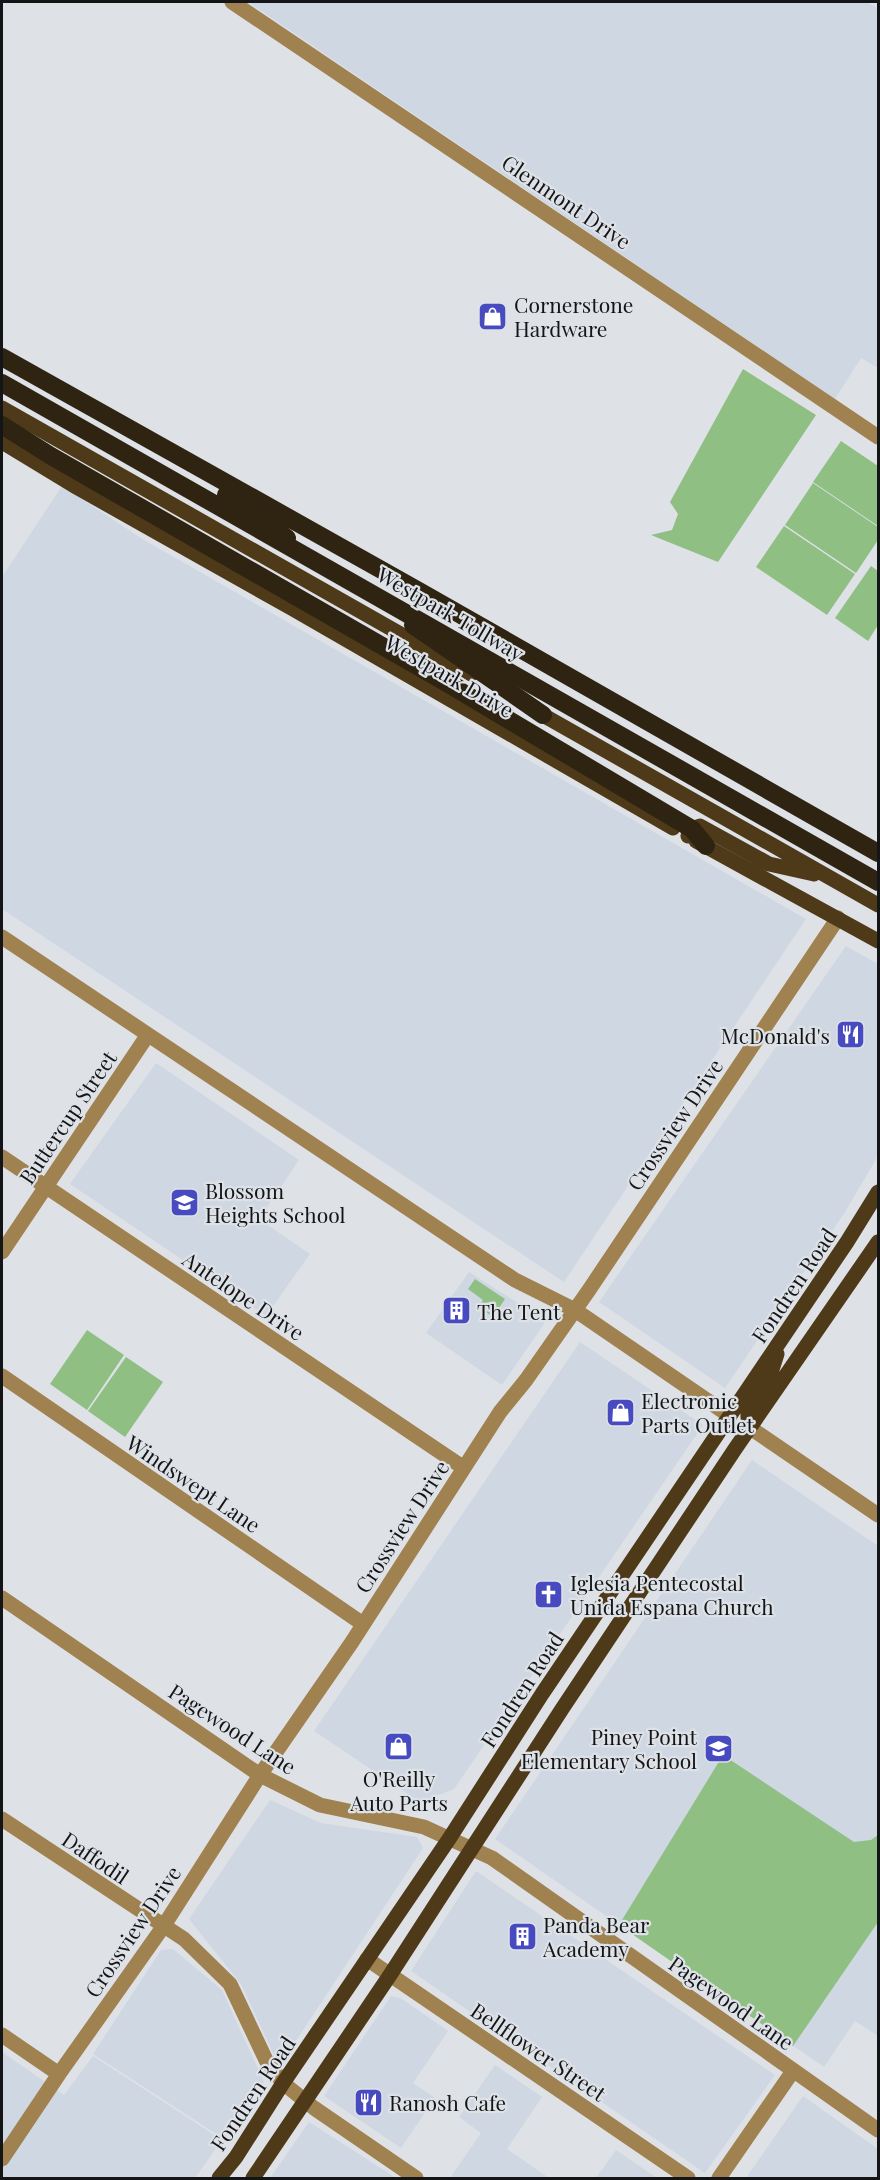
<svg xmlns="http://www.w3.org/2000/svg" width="880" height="2180" viewBox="0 0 880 2180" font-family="'Playfair Display',serif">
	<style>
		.built { fill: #ced7e2 }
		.green { fill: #8fbf83 }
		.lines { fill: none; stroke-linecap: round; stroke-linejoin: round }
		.minor { stroke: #a08150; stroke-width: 15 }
		.major { stroke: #4e3a18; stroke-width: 15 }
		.highway { stroke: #2f2412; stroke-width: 18 }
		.highway-bridge { stroke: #2f2412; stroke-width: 18 }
		.labels { text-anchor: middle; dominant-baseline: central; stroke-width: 4.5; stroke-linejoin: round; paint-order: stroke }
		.street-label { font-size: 21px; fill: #131517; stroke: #dee2e7 }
		.poi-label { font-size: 21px; fill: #131517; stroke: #dee2e7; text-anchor: start }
	</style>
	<rect width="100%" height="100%" fill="#dee2e7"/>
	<!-- built -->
	<path class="built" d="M 248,2 L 866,2 L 878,8 L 878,368 L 861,358 L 835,399 Z
		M 62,486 L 144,540 L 806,919 L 564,1282 L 2,909 L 2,577 Z
		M 846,946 L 878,964 L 878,1156 L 845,1212 L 725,1388 L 599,1302 Z
		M 156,1063 L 299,1160 L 259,1219 L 310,1254 L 266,1316 L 70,1184 Z
		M 469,1272 L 546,1321 L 502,1385 L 426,1333 Z
		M 580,1342 L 703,1425 L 454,1789 L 420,1802 L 314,1731 Z
		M 752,1460 L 878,1546 L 878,2036 L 855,2021 L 824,2067 L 495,1839 Z
		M 270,1800 L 321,1823 L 417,1837 L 423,1848 L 288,2053 L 274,2055 L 241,1984 L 189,1919 Z
		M 476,1871 L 775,2075 L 705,2173 L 411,1971 Z
		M 173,1949 L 222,1990 L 264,2082 L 224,2139 L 93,2054 L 161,1950 Z
		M 391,1996 L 402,1999 L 448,2031 L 413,2083 L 435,2098 L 401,2148 L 324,2096 Z
		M 2,2052 L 64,2095 L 93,2056 L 222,2140 L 195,2178 L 2,2178 Z
		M 495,2065 L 542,2097 L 507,2149 L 549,2178 L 450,2178 L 481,2133 L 459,2117 Z
		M 803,2096 L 878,2149 L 878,2178 L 746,2178 Z
		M 309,2122 L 396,2178 L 270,2178 Z
		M 616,2150 L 657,2178 L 596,2178 Z"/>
	<!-- green -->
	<path class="green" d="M 743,369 L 816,415 L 718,562 L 651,535 L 672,530 L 678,514 L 670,502 Z
		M 841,441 L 878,466 L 878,526 L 813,482 Z
		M 813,483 L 878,527 L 878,540 L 856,573 L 785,525 Z
		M 784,526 L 855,574 L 827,615 L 756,567 Z
		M 871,566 L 878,571 L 878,625 L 868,641 L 835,618 Z
		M 475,1279 L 505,1299 L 493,1317 L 479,1307 L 483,1300 L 468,1289 Z
		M 87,1330 L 124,1355 L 87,1410 L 50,1384 Z
		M 126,1357 L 163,1382 L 125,1437 L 88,1411 Z
		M 723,1755 L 854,1842 L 871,1840 L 878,1835 L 878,1922 L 793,2046 L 619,1925 Z"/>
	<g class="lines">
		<!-- minor -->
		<path class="minor" d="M 232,2 L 878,437
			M 2,937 L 515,1280 L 575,1310 L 730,1416
			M 2,1157 L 464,1468
			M 2,1252 L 147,1036
			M 2,1376 L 363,1624
			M 749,1427 L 878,1515
			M 2,1598 L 260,1775 L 320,1805 L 424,1827 L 492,1858 L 878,2130
			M 2,1819 L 184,1939 L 230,1984 L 266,2060 L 283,2083 L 314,2108 L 416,2178
			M 367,1959 L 688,2178
			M 2,2035 L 59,2074
			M 2,2159 L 59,2074 L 163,1927 L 260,1775 L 352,1642 L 500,1412 L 526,1380 L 589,1290 L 838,918
			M 719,2178 L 793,2071"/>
		<!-- major -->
		<path class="major" d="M 2,408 L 471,674
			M 2,442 L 78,488 L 293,609 L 673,828
			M 534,710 L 878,905
			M 688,836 L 692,829 L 700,826 L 769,864 L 814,874
			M 696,841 L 878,941
			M 748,1418 L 748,1412 L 769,1379 L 777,1354
			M 219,2178 L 236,2157 L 283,2083 L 449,1839 L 542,1694 L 847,1242 L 878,1192
			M 253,2178 L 390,1975 L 562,1709 L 735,1449 L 878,1242"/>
		<!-- highway -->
		<path class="highway" d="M 2,357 L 419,591 L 878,853
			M 2,425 L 51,456 L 445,682 L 692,829 L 706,846
			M 226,495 L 287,538
			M 413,625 L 543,715"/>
		<!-- highway-bridge -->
		<path class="highway-bridge" d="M 2,383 L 878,882"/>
	</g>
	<!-- icons -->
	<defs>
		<symbol id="shop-square" viewBox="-11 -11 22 22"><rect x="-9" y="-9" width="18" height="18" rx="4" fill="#484bc0" stroke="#dee2e7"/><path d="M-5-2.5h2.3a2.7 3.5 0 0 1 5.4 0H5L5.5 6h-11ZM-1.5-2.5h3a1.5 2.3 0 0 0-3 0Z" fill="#fff"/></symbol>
		<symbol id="restaurant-square" viewBox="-11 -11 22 22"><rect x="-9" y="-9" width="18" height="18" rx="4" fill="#484bc0" stroke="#dee2e7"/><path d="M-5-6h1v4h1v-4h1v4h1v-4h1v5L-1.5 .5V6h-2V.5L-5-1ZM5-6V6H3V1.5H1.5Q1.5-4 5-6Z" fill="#fff"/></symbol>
		<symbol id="school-square" viewBox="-11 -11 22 22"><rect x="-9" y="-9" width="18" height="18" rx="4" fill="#484bc0" stroke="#dee2e7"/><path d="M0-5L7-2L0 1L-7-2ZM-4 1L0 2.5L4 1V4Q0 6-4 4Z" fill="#fff"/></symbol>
		<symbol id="building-square" viewBox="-11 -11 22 22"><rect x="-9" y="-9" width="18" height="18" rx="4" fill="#484bc0" stroke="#dee2e7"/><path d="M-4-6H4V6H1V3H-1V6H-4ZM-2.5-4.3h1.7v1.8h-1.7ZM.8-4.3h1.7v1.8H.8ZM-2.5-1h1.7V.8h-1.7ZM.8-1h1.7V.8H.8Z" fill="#fff"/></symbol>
		<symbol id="church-square" viewBox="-11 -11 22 22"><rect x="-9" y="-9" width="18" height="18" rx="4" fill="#484bc0" stroke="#dee2e7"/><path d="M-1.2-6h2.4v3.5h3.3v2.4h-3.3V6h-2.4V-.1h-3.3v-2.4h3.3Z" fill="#fff"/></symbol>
	</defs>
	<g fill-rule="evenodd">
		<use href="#shop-square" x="476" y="300" width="33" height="33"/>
		<use href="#restaurant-square" x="834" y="1018" width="33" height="33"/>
		<use href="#school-square" x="168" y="1186" width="33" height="33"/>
		<use href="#building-square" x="440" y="1294" width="33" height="33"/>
		<use href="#shop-square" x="604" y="1396" width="33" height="33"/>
		<use href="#church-square" x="532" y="1578" width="33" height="33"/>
		<use href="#shop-square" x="382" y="1730" width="33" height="33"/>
		<use href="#school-square" x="702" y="1732" width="33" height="33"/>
		<use href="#building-square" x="506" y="1920" width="33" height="33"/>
		<use href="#restaurant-square" x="352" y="2086" width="33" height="33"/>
	</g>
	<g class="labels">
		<!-- street labels -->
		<g class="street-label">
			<text transform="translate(567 201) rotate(34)">Glenmont Drive</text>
			<text transform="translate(451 613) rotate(30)">Westpark Tollway</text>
			<text transform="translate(450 675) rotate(30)">Westpark Drive</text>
			<text transform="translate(67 1117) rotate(-56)">Buttercup Street</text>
			<text transform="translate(674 1124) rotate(-56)">Crossview Drive</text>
			<text transform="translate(793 1285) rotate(-56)">Fondren Road</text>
			<text transform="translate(244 1295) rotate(34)">Antelope Drive</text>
			<text transform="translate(194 1483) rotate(34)">Windswept Lane</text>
			<text transform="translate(401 1526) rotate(-57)">Crossview Drive</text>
			<text transform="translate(521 1689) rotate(-57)">Fondren Road</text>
			<text transform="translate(233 1728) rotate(33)">Pagewood Lane</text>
			<text transform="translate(96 1857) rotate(34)">Daffodil</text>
			<text transform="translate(132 1931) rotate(-56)">Crossview Drive</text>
			<text transform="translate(732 2002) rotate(35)">Pagewood Lane</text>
			<text transform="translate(539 2051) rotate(34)">Bellflower Street</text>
			<text transform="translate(252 2093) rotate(-56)">Fondren Road</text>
		</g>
		<!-- poi labels -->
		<g class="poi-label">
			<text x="514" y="304">Cornerstone<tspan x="514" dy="24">Hardware</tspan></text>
			<text x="830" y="1035" text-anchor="end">McDonald's</text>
			<text x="205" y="1190">Blossom<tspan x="205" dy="24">Heights School</tspan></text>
			<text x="477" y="1311">The Tent</text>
			<text x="641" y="1400">Electronic<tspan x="641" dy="24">Parts Outlet</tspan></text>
			<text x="570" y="1582">Iglesia Pentecostal<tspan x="570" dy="24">Unida Espana Church</tspan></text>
			<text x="697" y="1736" text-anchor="end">Piney Point<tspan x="697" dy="24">Elementary School</tspan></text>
			<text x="399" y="1778" text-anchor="middle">O'Reilly<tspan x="399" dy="24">Auto Parts</tspan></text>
			<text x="543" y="1924">Panda Bear<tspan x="543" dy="24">Academy</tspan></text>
			<text x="389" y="2102">Ranosh Cafe</text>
		</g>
	</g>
	<!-- border -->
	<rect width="880" height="2180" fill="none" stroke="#131517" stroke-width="6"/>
</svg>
